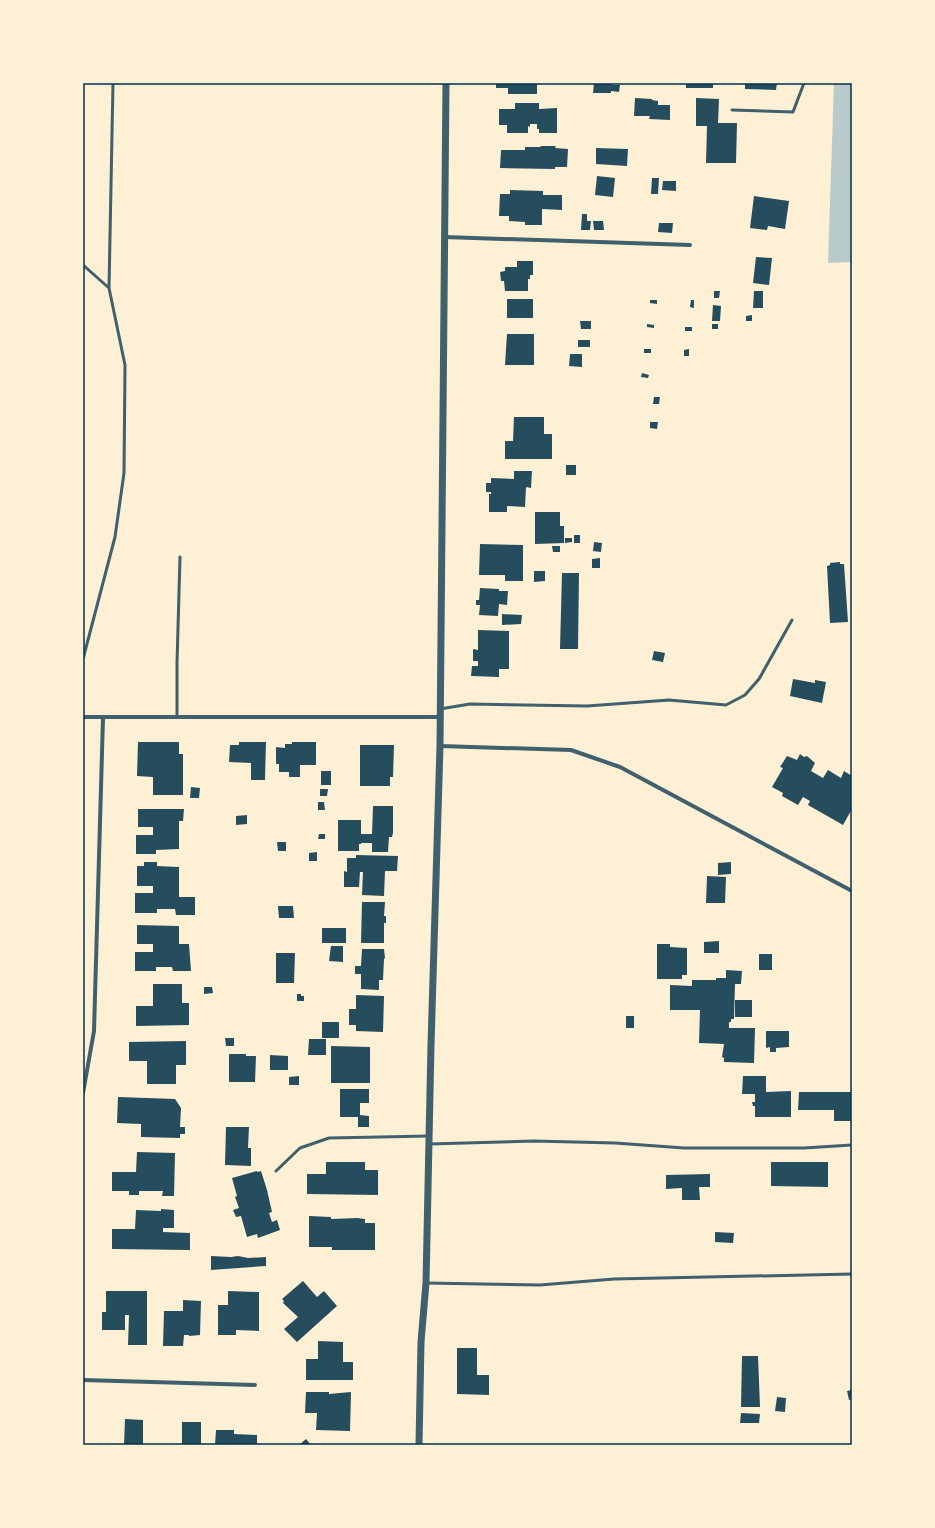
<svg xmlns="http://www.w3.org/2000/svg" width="935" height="1528" viewBox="0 0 935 1528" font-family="Commissioner,sans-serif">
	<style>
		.green { fill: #b9caca }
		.building { fill: #264d5e }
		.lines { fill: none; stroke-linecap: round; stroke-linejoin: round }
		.service { stroke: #3f606c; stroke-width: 3 }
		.minor { stroke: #3f606c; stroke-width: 4 }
		.tertiary { stroke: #3f606c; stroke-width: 7 }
		.neatline { fill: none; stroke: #003049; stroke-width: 1.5 }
	</style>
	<rect width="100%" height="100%" fill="#fdf0d5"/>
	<!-- green -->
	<path class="green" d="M 834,83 L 852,83 L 852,262 L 828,263 Z"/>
	<!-- building -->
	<path class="building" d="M 496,83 L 537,83 L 537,94 L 508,94 L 508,88 L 496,88 Z
		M 594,83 L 612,83 L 612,85 L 620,85 L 619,92 L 611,91 L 611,93 L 593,93 Z
		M 686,83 L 713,83 L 713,88 L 686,88 Z
		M 745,83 L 777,83 L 776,90 L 745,89 Z
		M 635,98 L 652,99 L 652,100 L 658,101 L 658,105 L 670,105 L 670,120 L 649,119 L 650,116 L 634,116 Z
		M 696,98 L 719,99 L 718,123 L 737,123 L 736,163 L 706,163 L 707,126 L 696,126 Z
		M 515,103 L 539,103 L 539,109 L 557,108 L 557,133 L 539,133 L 539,129 L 537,129 L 537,124 L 530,124 L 530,127 L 528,126 L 528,133 L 507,133 L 507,125 L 499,125 L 499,109 L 515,109 Z
		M 540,146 L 556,146 L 555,148 L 568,149 L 567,167 L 555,167 L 555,169 L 500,168 L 501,150 L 525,150 L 525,147 L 541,147 Z
		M 596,148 L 628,149 L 627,166 L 596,164 Z
		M 597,176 L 615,178 L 613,197 L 595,195 Z
		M 652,178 L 659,178 L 658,194 L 651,194 Z
		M 663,181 L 676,181 L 676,191 L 662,190 Z
		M 510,190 L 543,191 L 543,195 L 562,195 L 562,210 L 542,209 L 542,225 L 525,225 L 525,222 L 509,221 L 509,216 L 499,216 L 500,194 L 510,194 Z
		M 754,196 L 789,201 L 785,229 L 768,226 L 767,230 L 750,228 Z
		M 582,214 L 587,214 L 587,221 L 591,221 L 590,230 L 581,230 Z
		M 593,221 L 603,221 L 604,230 L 594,230 Z
		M 659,223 L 673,223 L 672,233 L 658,232 Z
		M 756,257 L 772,258 L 769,285 L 753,283 Z
		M 517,261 L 533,261 L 533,275 L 530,275 L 530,279 L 528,279 L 528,291 L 505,291 L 504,281 L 501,281 L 500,272 L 505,271 L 505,267 L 517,267 Z
		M 714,291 L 720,291 L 719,298 L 714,298 Z
		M 754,291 L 763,291 L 763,308 L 753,308 Z
		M 507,299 L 533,299 L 533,318 L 507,318 Z
		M 650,300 L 657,300 L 657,304 L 650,303 Z
		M 691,300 L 694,300 L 694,308 L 690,307 Z
		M 713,305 L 721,306 L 720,321 L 712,321 Z
		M 752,315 L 752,321 L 746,321 L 746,316 Z
		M 580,321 L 591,321 L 591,329 L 581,329 Z
		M 647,324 L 654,325 L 654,328 L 647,327 Z
		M 712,324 L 718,324 L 718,329 L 712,329 Z
		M 685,327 L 692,327 L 692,331 L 685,331 Z
		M 507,334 L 534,334 L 534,365 L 505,365 Z
		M 578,340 L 590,340 L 590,347 L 578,347 Z
		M 644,349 L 651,349 L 651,353 L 644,353 Z
		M 689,349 L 689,356 L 684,356 L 684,350 Z
		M 570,354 L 582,354 L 582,367 L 569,366 Z
		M 642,373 L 649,375 L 648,378 L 641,377 Z
		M 654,397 L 660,397 L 659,404 L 653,404 Z
		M 514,417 L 544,417 L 544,434 L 552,434 L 552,459 L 505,459 L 505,441 L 513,441 Z
		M 650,422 L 658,422 L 657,429 L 650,428 Z
		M 566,465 L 576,465 L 576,475 L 566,475 Z
		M 514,471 L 532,471 L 531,488 L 526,487 L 525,507 L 507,506 L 507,512 L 489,512 L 489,494 L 491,494 L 491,492 L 486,492 L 486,483 L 491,483 L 491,478 L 514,479 Z
		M 535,512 L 560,512 L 560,526 L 564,526 L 564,543 L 535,544 Z
		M 574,535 L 580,535 L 580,543 L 574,543 Z
		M 565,538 L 572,538 L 572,542 L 565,543 Z
		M 594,542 L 602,543 L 601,552 L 593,551 Z
		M 480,544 L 523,545 L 523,581 L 505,581 L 505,575 L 479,575 Z
		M 552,546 L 560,546 L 560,552 L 553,552 Z
		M 600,558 L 600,568 L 592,568 L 592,559 Z
		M 840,562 L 840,564 L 844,564 L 848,622 L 830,623 L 827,566 L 830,565 L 830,563 Z
		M 534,571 L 545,571 L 545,581 L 534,582 Z
		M 562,573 L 579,573 L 578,649 L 560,649 Z
		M 480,588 L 499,589 L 499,591 L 508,591 L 507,605 L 499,604 L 498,616 L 479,615 L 480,605 L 476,605 L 476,600 L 479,600 Z
		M 502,614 L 522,615 L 521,624 L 502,625 Z
		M 478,630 L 509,631 L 509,669 L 499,669 L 499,677 L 471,676 L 472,666 L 478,666 L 478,661 L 473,661 L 473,649 L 478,650 Z
		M 654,651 L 665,653 L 663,662 L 652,660 Z
		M 793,679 L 815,683 L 815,680 L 826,682 L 822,703 L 790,696 Z
		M 138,742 L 179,742 L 179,754 L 183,754 L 183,795 L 153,795 L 153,777 L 137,776 Z
		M 239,742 L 266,742 L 265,780 L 251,780 L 251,763 L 229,762 L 230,745 L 239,745 Z
		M 292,742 L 316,742 L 316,765 L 300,765 L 300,777 L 289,777 L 289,772 L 279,772 L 279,764 L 276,764 L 276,747 L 285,748 L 285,744 L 292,744 Z
		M 360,745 L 394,745 L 393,777 L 390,777 L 390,786 L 360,786 Z
		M 800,754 L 804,757 L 807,756 L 815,763 L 811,771 L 823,778 L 828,770 L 841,778 L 844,771 L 852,776 L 852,809 L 843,825 L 808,805 L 810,801 L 803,797 L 798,805 L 782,796 L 783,793 L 772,787 L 783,768 L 780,767 L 787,756 L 797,760 Z
		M 321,771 L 331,771 L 331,785 L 321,785 Z
		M 191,787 L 200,788 L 199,798 L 190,798 Z
		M 320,789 L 328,789 L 327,796 L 320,796 Z
		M 318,802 L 324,802 L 325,810 L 318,810 Z
		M 373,806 L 393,806 L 393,833 L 392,837 L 389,837 L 388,852 L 372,852 L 372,843 L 361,843 L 361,844 L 359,844 L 359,851 L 338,851 L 338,820 L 361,820 L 361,834 L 372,834 Z
		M 138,809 L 184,809 L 183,821 L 179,821 L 179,849 L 156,850 L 156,854 L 136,854 L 136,835 L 153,835 L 153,827 L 138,827 Z
		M 247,815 L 247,824 L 236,825 L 236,816 Z
		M 319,834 L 325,834 L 325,839 L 318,839 Z
		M 277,842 L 286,842 L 286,851 L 278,851 Z
		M 317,852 L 317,861 L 309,861 L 309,853 Z
		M 356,855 L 398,856 L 397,871 L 385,871 L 384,896 L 362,895 L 363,872 L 360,872 L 359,887 L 344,887 L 344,871 L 347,872 L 347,858 L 356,858 Z
		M 144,862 L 157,862 L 157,866 L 179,867 L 179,897 L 195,897 L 195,915 L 176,915 L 175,909 L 157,909 L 157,913 L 135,913 L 135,893 L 153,893 L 153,886 L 137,886 L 137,866 L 144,866 Z
		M 731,862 L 731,874 L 718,875 L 718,863 Z
		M 707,876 L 726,877 L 725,903 L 706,903 Z
		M 362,902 L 385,902 L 384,916 L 386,916 L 386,923 L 384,923 L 384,943 L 361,943 Z
		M 278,906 L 293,906 L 294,918 L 279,918 Z
		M 137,925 L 179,926 L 179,944 L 189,944 L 191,971 L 173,971 L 172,967 L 156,967 L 156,971 L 135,971 L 135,952 L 153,952 L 153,944 L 137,944 Z
		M 322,928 L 346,928 L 346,943 L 322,943 Z
		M 719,941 L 719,953 L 704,953 L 704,942 Z
		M 657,944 L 670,944 L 670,947 L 687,948 L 687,975 L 682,975 L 682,979 L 657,979 Z
		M 331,946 L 343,946 L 343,962 L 329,961 Z
		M 362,949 L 384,949 L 385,958 L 384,959 L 383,980 L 379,980 L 379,990 L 361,989 L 361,974 L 355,974 L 355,966 L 361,966 Z
		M 276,953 L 295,953 L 294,983 L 276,983 Z
		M 759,954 L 772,954 L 772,970 L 759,970 Z
		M 726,970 L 742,971 L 741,984 L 735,984 L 734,1019 L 731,1019 L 731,1022 L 729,1022 L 729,1028 L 755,1028 L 754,1063 L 724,1062 L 724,1058 L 722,1057 L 724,1044 L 699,1043 L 700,1010 L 670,1010 L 670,985 L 692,986 L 692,980 L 716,980 L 716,978 L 726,978 Z
		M 153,984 L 182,984 L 182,1003 L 189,1003 L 189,1025 L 136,1026 L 136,1006 L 153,1006 Z
		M 204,987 L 212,987 L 213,993 L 204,994 Z
		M 297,994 L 301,994 L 301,996 L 304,996 L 304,1001 L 297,1001 Z
		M 356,995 L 384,996 L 383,1032 L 356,1031 L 356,1025 L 349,1025 L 349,1009 L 356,1009 Z
		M 735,1000 L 752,1000 L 752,1017 L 735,1017 Z
		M 626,1016 L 634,1016 L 634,1028 L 626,1028 Z
		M 322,1022 L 339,1022 L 339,1038 L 322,1038 Z
		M 766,1031 L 789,1031 L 789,1047 L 776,1048 L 776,1052 L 770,1052 L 770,1047 L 766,1048 Z
		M 225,1038 L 234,1038 L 234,1046 L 226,1046 Z
		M 309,1039 L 326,1039 L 326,1055 L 308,1055 Z
		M 186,1041 L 186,1065 L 176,1065 L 176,1084 L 147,1084 L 147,1061 L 129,1061 L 129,1042 Z
		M 331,1046 L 370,1047 L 370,1083 L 331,1083 Z
		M 229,1054 L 246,1054 L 246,1056 L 256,1056 L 255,1082 L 229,1082 Z
		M 270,1055 L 288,1056 L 288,1070 L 270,1070 Z
		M 299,1076 L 299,1085 L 289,1085 L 289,1077 Z
		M 743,1076 L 766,1076 L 766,1092 L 791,1091 L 791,1117 L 755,1117 L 755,1106 L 753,1106 L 752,1102 L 755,1102 L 755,1094 L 742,1094 Z
		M 340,1089 L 369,1089 L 369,1103 L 360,1103 L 360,1115 L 369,1116 L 369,1127 L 358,1127 L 358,1117 L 340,1117 Z
		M 799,1092 L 852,1092 L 852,1121 L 834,1121 L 834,1110 L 798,1110 Z
		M 118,1097 L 175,1099 L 181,1108 L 180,1127 L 185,1127 L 185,1134 L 180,1134 L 180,1138 L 141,1137 L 141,1124 L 117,1123 Z
		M 226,1127 L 249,1127 L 248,1148 L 251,1148 L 251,1166 L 225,1165 Z
		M 137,1152 L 175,1153 L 174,1196 L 162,1196 L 163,1191 L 139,1191 L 139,1195 L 129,1195 L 129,1191 L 112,1191 L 112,1172 L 136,1172 Z
		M 326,1162 L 365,1162 L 365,1170 L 378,1170 L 378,1195 L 307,1194 L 307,1174 L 326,1174 Z
		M 771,1162 L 828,1162 L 828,1187 L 771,1186 Z
		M 257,1171 L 257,1172 L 261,1171 L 267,1190 L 272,1212 L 269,1213 L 272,1222 L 277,1220 L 280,1230 L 258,1238 L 257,1234 L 247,1237 L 241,1216 L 236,1217 L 233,1210 L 239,1208 L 235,1197 L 237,1196 L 232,1178 Z
		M 710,1174 L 710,1187 L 699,1187 L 700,1200 L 682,1200 L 682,1188 L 666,1189 L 666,1175 Z
		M 161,1209 L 174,1210 L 174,1228 L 163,1228 L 163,1232 L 190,1233 L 190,1250 L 112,1249 L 112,1229 L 135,1229 L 136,1210 L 161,1211 Z
		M 309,1216 L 331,1217 L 331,1219 L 357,1218 L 365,1219 L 365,1223 L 375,1223 L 375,1250 L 332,1250 L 332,1247 L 309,1247 Z
		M 715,1232 L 734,1233 L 733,1243 L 715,1242 Z
		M 211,1256 L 231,1257 L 238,1256 L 248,1258 L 266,1257 L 266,1266 L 211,1270 Z
		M 303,1281 L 317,1297 L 324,1291 L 337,1306 L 297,1342 L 284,1329 L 298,1317 L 283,1303 L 284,1301 L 282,1299 Z
		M 106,1291 L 147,1291 L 147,1345 L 128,1345 L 129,1315 L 125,1315 L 125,1330 L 102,1330 L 102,1312 L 106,1312 Z
		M 228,1291 L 259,1292 L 259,1331 L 236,1330 L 236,1335 L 218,1335 L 218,1305 L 228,1305 Z
		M 183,1300 L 201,1301 L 200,1335 L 189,1336 L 189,1335 L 184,1335 L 183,1346 L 163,1346 L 164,1311 L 183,1311 Z
		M 318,1341 L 343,1342 L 343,1362 L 353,1362 L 353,1380 L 306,1380 L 306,1359 L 318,1359 Z
		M 457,1348 L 477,1348 L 477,1375 L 489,1375 L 489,1395 L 457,1394 Z
		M 742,1356 L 758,1356 L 760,1407 L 741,1407 Z
		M 852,1390 L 852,1399 L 849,1400 L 847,1391 Z
		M 306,1392 L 329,1392 L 329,1394 L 351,1392 L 350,1431 L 316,1430 L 317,1413 L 305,1413 Z
		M 777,1397 L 786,1398 L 785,1412 L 775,1411 Z
		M 741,1413 L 760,1414 L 759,1423 L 740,1423 Z
		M 125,1419 L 143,1420 L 143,1445 L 124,1445 Z
		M 182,1422 L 201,1422 L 201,1445 L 182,1445 Z
		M 216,1430 L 234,1430 L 234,1434 L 257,1435 L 257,1445 L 215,1445 Z
		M 306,1439 L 311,1445 L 299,1445 Z"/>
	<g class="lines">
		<!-- service -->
		<path class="service" d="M 732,110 L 793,112 L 804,83
			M 83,265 L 109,288 L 125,365 L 124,473 L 115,537 L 83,659
			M 109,288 L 113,83
			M 440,709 L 470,704 L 587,706 L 669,700 L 726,705 L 745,695 L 759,679 L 792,620
			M 177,717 L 177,663 L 180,557
			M 429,1144 L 534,1141 L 615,1143 L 684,1148 L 804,1148 L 852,1145
			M 276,1171 L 300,1148 L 329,1138 L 429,1136
			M 426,1283 L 540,1285 L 614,1279 L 852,1274"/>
		<!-- minor -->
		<path class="minor" d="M 444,237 L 690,245
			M 83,717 L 440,717
			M 440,746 L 571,750 L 620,767 L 852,891
			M 83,1093 L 94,1031 L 103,718
			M 83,1380 L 255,1385"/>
		<!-- tertiary -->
		<path class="tertiary" d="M 419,1445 L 421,1342 L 426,1283 L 431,1045 L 440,746 L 446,83"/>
	</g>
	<!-- border -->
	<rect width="935" height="1528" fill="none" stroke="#fdf0d5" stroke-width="168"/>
	<rect x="84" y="84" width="767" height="1360" class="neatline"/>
</svg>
